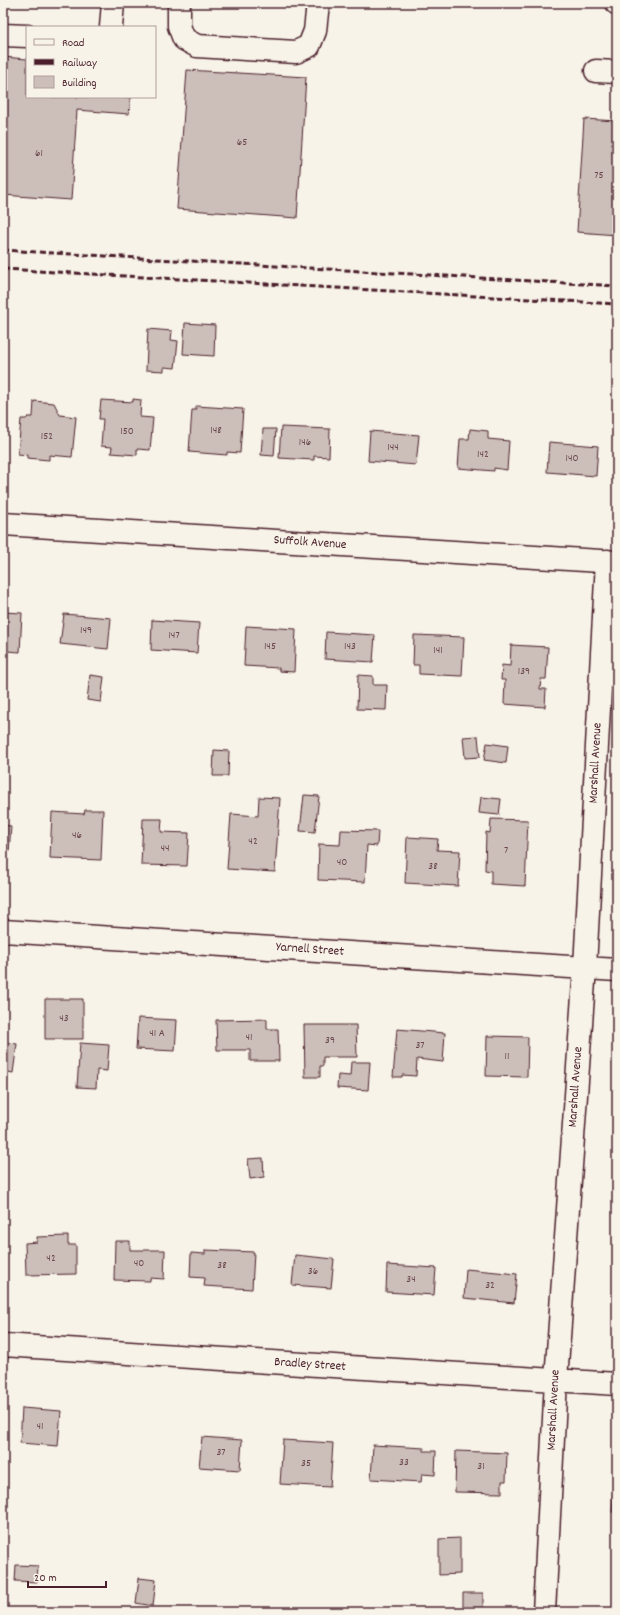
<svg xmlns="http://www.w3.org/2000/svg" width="620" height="1615" viewBox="0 0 620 1615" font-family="Dekko,sans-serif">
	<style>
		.building { fill: #ccbfb9; stroke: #4a1f2b }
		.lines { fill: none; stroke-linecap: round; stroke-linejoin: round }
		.minor-casing { stroke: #4a1f2b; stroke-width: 25 }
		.minor { stroke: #f7f3e8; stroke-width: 22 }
		.rail { stroke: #4a1f2b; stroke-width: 3; stroke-dasharray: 6 3; stroke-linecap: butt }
		.labels { text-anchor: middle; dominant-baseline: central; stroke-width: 3.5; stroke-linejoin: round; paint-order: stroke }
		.number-label { font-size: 11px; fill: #6a474e }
		.street-label { font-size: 13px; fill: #4a1f2b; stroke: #f7f3e8 }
	</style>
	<rect width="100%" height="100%" fill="#f7f3e8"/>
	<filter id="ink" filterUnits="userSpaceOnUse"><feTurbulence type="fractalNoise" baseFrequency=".025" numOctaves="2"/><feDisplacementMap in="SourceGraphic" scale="8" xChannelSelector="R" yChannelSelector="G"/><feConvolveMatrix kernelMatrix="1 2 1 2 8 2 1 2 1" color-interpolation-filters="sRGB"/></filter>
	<g filter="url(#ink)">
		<!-- building -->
		<path class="building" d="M 3,57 L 27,59 L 27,97 L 131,97 L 129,114 L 77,110 L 71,200 L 3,195 Z
			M 187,70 L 306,77 L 297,218 L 177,209 Z
			M 584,119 L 617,121 L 617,235 L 577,232 Z
			M 185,323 L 215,325 L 214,356 L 183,354 Z
			M 148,329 L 172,331 L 171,340 L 178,341 L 175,368 L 164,367 L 164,371 L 146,370 Z
			M 133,399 L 141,400 L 140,417 L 153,418 L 150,450 L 137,449 L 137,455 L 111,453 L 112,447 L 101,446 L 103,419 L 99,419 L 101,400 L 133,402 Z
			M 34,401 L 54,403 L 60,415 L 76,417 L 72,457 L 49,455 L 49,460 L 27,458 L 27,455 L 18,454 L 21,419 L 26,419 L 28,417 L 33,417 Z
			M 196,406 L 243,409 L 240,453 L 227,452 L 227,455 L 189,452 L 192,410 L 196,410 Z
			M 281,427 L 330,429 L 329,457 L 314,456 L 314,460 L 279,458 Z
			M 263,429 L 276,429 L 274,456 L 261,455 Z
			M 470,429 L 488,431 L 488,439 L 509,441 L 507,470 L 494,468 L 494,471 L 458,468 L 460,439 L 469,439 Z
			M 370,431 L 419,435 L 416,465 L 368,461 Z
			M 549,442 L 598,446 L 596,476 L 547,472 Z
			M 3,612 L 22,613 L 20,652 L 7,651 L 7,642 L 3,642 Z
			M 64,614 L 111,618 L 108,649 L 60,644 Z
			M 152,620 L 199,623 L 197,653 L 151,650 Z
			M 246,626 L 296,629 L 294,672 L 279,671 L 279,668 L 244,666 Z
			M 326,632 L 375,635 L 373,662 L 325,659 Z
			M 414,635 L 464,637 L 462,676 L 419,674 L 419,665 L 413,665 Z
			M 511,645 L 548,647 L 546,679 L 541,679 L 540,689 L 546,689 L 545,707 L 504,704 L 505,680 L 501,680 L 502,665 L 510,666 Z
			M 90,675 L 104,677 L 101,702 L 87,700 Z
			M 358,675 L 373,676 L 373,685 L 387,685 L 386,710 L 357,709 Z
			M 478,736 L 480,757 L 465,758 L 463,737 Z
			M 487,743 L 508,746 L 506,763 L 484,760 Z
			M 214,750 L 229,751 L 228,776 L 213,776 Z
			M 304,795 L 319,796 L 315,832 L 300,831 Z
			M 259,797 L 280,798 L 275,872 L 227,869 L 231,814 L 258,816 Z
			M 481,797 L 501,799 L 499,815 L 479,813 Z
			M 85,810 L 103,810 L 101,860 L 50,858 L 52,812 L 84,814 Z
			M 143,819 L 162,819 L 161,832 L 189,833 L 187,866 L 141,865 Z
			M 491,819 L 528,820 L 525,886 L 491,884 L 491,871 L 485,870 L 486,832 L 490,833 Z
			M 3,825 L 11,826 L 9,852 L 3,851 Z
			M 341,830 L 378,831 L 377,846 L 367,845 L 365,882 L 318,880 L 319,844 L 340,845 Z
			M 407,837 L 438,839 L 437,850 L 460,851 L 458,886 L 405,883 Z
			M 45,999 L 83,999 L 83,1039 L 45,1039 Z
			M 138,1018 L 177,1020 L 175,1051 L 136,1049 Z
			M 267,1019 L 267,1029 L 278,1029 L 279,1061 L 250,1061 L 250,1050 L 217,1050 L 216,1020 Z
			M 304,1025 L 356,1025 L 357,1057 L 323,1057 L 323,1066 L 320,1066 L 320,1077 L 305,1077 Z
			M 397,1029 L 445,1033 L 443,1062 L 417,1059 L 416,1076 L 402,1075 L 402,1077 L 393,1077 Z
			M 487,1036 L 528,1037 L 527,1077 L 486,1076 Z
			M 3,1042 L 17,1044 L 13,1073 L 3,1071 Z
			M 80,1043 L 109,1045 L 107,1071 L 97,1070 L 96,1088 L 77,1087 Z
			M 351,1062 L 370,1062 L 368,1090 L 337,1088 L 338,1075 L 350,1076 Z
			M 263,1158 L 264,1177 L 250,1179 L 248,1159 Z
			M 68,1236 L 68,1245 L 76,1245 L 76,1274 L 26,1275 L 25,1243 L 37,1242 L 37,1237 Z
			M 115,1241 L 130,1241 L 130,1250 L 165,1250 L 164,1279 L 150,1278 L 150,1281 L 114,1280 Z
			M 205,1250 L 254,1252 L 252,1289 L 204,1286 L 205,1278 L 190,1277 L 191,1253 L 205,1254 Z
			M 295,1255 L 334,1259 L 331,1288 L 292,1285 Z
			M 387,1265 L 436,1268 L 434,1295 L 386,1292 Z
			M 466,1269 L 517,1274 L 514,1303 L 464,1298 Z
			M 22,1408 L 61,1411 L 58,1446 L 20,1443 Z
			M 202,1437 L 242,1440 L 240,1470 L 199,1467 Z
			M 283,1440 L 333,1443 L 330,1487 L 280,1484 Z
			M 373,1445 L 424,1448 L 424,1451 L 436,1451 L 435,1475 L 422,1474 L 421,1482 L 371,1479 Z
			M 456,1451 L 507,1453 L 506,1481 L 502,1481 L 502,1493 L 455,1492 Z
			M 616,1459 L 617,1459 L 617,1513 L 612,1512 Z
			M 460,1538 L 460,1574 L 439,1575 L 439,1539 Z
			M 16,1565 L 38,1566 L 37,1582 L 15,1581 Z
			M 139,1578 L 156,1580 L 153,1606 L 136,1603 Z
			M 463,1593 L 483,1593 L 483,1612 L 463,1612 Z"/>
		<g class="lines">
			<defs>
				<path id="minor" d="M 179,3 L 179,26 L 184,39 L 197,46 L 296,52 L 309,46 L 315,31 L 318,3
					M 616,3 L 617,3
					M 111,27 L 113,3
					M 3,35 L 27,36
					M 596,71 L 617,72
					M 3,524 L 617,562
					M 3,931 L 617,970
					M 3,1345 L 617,1384
					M 544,1612 L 556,1380 L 585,967 L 607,561"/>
			</defs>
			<!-- minor casing -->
			<use href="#minor" class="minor-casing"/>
			<!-- minor -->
			<use href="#minor" class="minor"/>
			<!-- rail -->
			<path class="rail" d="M 3,250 L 617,286
				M 3,269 L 617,304"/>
		</g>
	</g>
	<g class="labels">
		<!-- number labels -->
		<g class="number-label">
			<text x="242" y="143">65</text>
			<text x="39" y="154">61</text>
			<text x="599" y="176">75</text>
			<text x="216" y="431">148</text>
			<text x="127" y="432">150</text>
			<text x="47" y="437">152</text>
			<text x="305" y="443">146</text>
			<text x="393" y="448">144</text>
			<text x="483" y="455">142</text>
			<text x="572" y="459">140</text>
			<text x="86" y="631">149</text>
			<text x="174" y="636">147</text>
			<text x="270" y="647">145</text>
			<text x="350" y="647">143</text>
			<text x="438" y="651">141</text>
			<text x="524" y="672">139</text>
			<text x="77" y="836">46</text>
			<text x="253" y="842">42</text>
			<text x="165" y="849">44</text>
			<text x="506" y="851">7</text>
			<text x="342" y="863">40</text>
			<text x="433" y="867">38</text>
			<text x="64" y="1019">43</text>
			<text x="157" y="1034">41 A</text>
			<text x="249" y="1038">41</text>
			<text x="330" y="1041">39</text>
			<text x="420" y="1046">37</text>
			<text x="507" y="1057">11</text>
			<text x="51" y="1259">42</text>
			<text x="139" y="1264">40</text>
			<text x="222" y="1266">38</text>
			<text x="313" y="1272">36</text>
			<text x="411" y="1280">34</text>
			<text x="490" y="1286">32</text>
			<text x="40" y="1427">41</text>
			<text x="221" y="1453">37</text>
			<text x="404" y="1463">33</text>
			<text x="306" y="1464">35</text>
			<text x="481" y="1467">31</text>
		</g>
		<!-- street labels -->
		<g class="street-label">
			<text transform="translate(310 543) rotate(4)">Suffolk Avenue</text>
			<text transform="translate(596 763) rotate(-87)">Marshall Avenue</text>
			<text transform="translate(310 950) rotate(4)">Yarnell Street</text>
			<text transform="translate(576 1087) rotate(-86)">Marshall Avenue</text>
			<text transform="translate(310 1365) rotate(4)">Bradley Street</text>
			<text transform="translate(554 1410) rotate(-87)">Marshall Avenue</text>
		</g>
	</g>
	<!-- margin -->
	<rect width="620" height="1615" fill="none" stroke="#f7f3e8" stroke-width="16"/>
	<rect x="8" y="8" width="604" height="1599" fill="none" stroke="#4a1f2b" stroke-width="1.5" filter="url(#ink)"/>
	<!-- legend -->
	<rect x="26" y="26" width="130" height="72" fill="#f7f3e8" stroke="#b29e9c"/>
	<rect x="34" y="39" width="20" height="6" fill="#f7f3e8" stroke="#b29e9c"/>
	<text x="62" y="46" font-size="12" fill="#4a1f2b">Road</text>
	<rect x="34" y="59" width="20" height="6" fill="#4a1f2b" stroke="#b29e9c"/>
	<text x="62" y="66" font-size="12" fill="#4a1f2b">Railway</text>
	<rect x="34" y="76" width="20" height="12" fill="#ccbfb9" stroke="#b29e9c"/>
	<text x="62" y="86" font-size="12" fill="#4a1f2b">Building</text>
	<!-- scale -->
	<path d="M28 1581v6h78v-6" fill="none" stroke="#4a1f2b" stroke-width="2"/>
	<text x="34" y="1581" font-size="12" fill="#4a1f2b" stroke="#f7f3e8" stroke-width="3" paint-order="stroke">20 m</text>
</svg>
